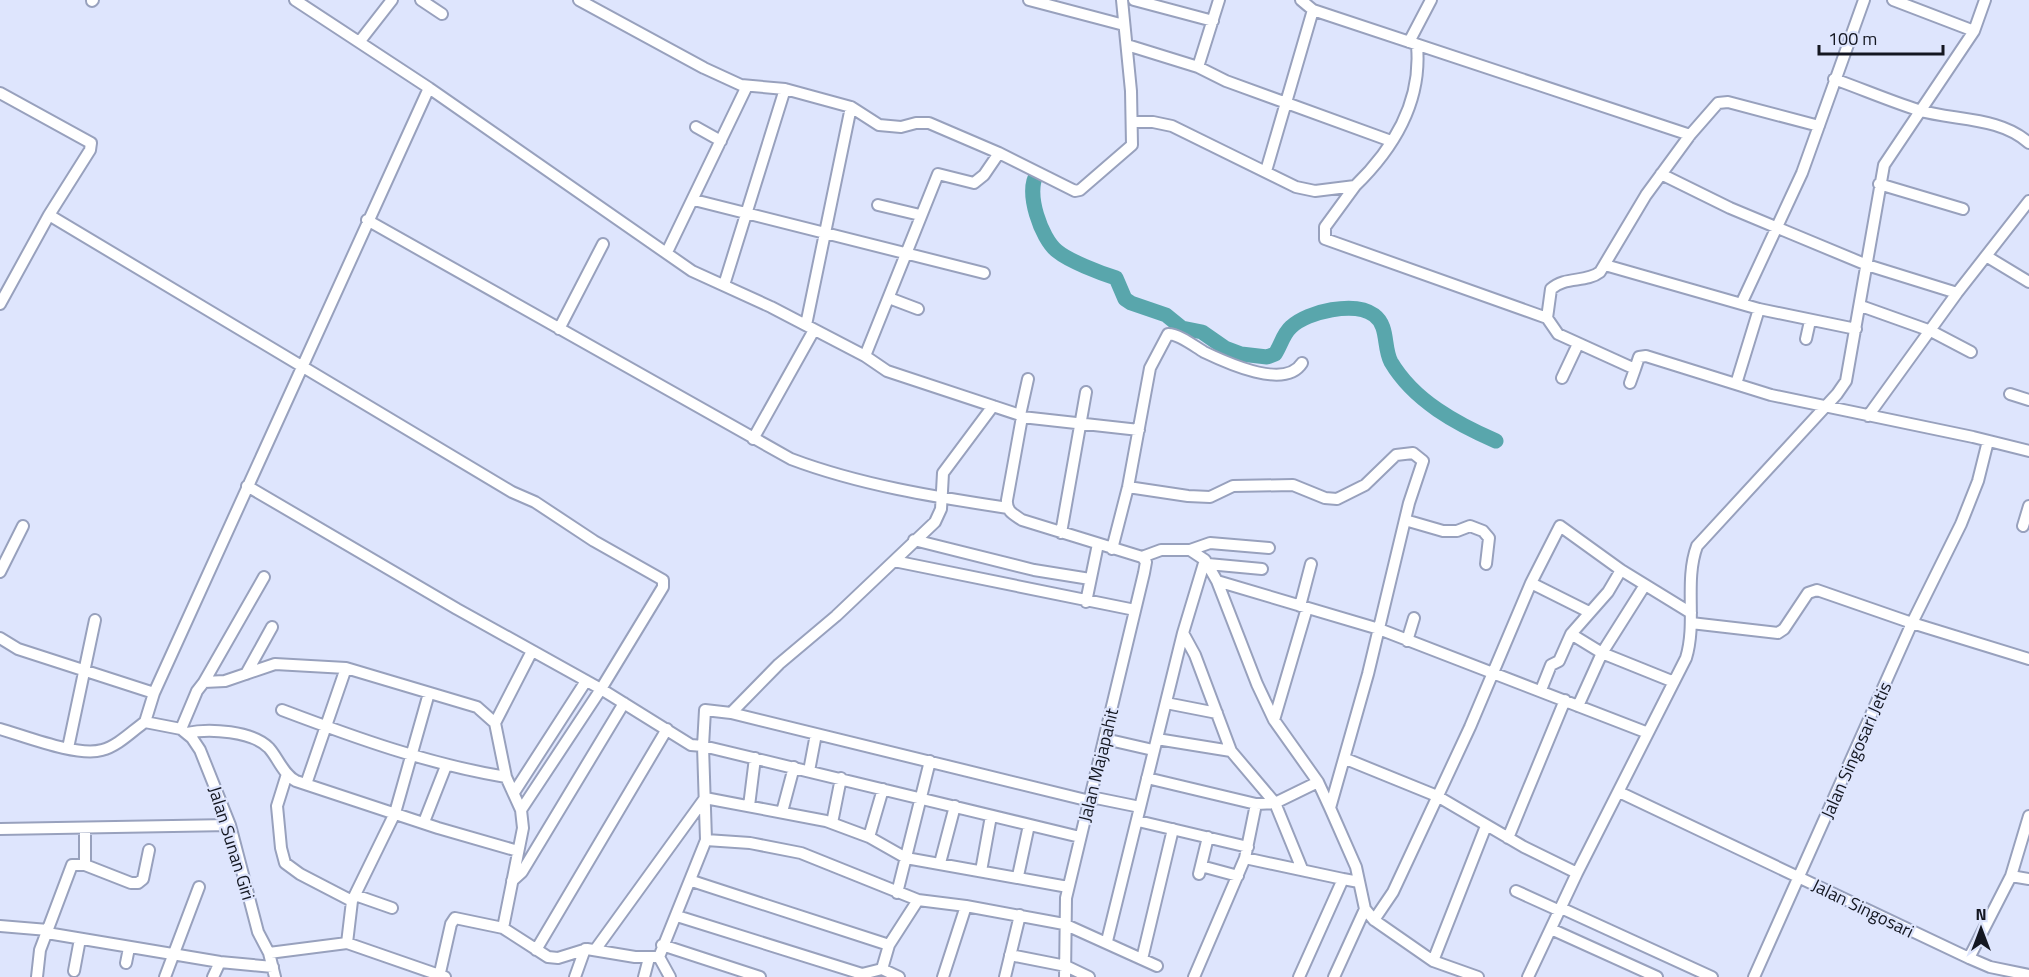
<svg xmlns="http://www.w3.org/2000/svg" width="2029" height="977" viewBox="0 0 2029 977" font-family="'Titillium Web',sans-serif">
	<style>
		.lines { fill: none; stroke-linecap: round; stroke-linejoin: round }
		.river { stroke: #59a6ac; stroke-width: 15 }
		.minor-casing { stroke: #98a1bd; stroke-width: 14 }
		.minor { stroke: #fff; stroke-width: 10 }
		.labels { text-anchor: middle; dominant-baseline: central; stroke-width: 4.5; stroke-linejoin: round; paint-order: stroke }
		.street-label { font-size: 18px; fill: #141721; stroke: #dee5fd }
	</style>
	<rect width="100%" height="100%" fill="#dee5fd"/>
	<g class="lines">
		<!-- river -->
		<path class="river" d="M 1037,174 C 1025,192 1041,238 1057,251 C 1069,261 1100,273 1116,278 L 1125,299 L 1131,303 L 1166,315 L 1182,328 L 1202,332 L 1225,348 L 1241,354 L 1267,357 L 1275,354 C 1281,345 1283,334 1291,327 C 1308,311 1355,301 1374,315 C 1389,326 1383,347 1391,362 C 1414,401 1457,424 1496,441"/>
		<defs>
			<path id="minor" d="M 295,0 L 429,88 L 692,271 L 771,307 L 865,356 L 887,371 L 1020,415
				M 421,0 L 442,14
				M 579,0 L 704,68 L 741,85 L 785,89 L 724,285
				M 1029,0 L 1124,25
				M 1134,0 L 1213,21
				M 1301,0 L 1313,10 L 1690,135
				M 1893,0 L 1974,31
				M 92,1 L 93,0
				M 360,41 L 392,0
				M 1409,42 L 1431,0
				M 1127,45 L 1198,67 L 1226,81 L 1391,141
				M 1198,67 L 1219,0
				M 1834,79 C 1862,89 1890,101 1918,110 C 1954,121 1999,116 2029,143
				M 785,89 L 851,107
				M 0,93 L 91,143 L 90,150 L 49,215
				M 1133,122 L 1153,122 L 1172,126 L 1296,187 L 1315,191 L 1355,186 C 1394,148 1422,102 1417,46
				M 696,127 L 721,141
				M 1266,171 L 1313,10
				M 1661,174 L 1730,208 L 1867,265 L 1957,293
				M 1879,184 L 1963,209
				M 1355,186 L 1325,227 L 1325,239 L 1547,318 L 1558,334 L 1635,369 L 1639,357 L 1646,356 L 1771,395 L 1973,437 L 2029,451
				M 694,200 L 984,273
				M 878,205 L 920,215
				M 367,220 L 791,459 C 860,485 935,497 1008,508
				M 667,252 L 747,86
				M 1986,256 L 2029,282
				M 1605,265 L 1759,309 L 1856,329
				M 889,298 L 918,309
				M 1742,302 L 1802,173 L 1864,0
				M 0,304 L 49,215 L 512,492 L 535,502 L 594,541 L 663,580 L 663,587 L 601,689 L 521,810
				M 1861,306 L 1931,331 L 1971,352
				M 1547,318 L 1551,289 C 1565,276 1586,283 1600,272 L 1646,195 L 1690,135 L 1718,103 L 1728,102 L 1819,126
				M 806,325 L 851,107 L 879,125 L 901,127 L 916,123 L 929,123 L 999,153
				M 559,329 L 603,244
				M 1806,339 L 1810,321
				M 865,356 L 938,174 L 974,183 L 984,175 L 999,153 L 1075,191 L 1080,190 L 1132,145 L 1131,91 L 1122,0
				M 1562,378 L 1578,344
				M 1028,379 L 1020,415 L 1022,417 L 1007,500 C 1006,511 1013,514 1022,520 L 1142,557 L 1161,550 L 1190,550 L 1210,543 L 1269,548
				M 1630,383 L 1635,369
				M 1736,384 L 1759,309
				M 2010,394 L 2029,400
				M 1868,416 L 1957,293 L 2029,201
				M 1022,417 L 1139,430
				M 753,439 L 814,330
				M 247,486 L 457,609 L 601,689 L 691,745 L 703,746 L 1080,837
				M 1128,487 L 1188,496 L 1210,497 L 1233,486 L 1293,485 L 1325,498 L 1337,499 L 1365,485 L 1396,455 L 1413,453 L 1423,461 L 1409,503 L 1368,674 L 1330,808
				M 1405,520 L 1443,531 L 1457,531 L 1470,526 L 1483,531 L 1489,538 L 1486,564
				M 2023,526 L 2029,506
				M 1061,533 L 1086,392
				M 914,540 L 1034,570 L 1090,579
				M 1112,549 L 1128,487 L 1150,368 L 1168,334 C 1179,334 1194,346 1204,352 C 1227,363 1285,390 1302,363
				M 1205,560 L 1217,581 L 1379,629 L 1648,733
				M 894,561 L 1135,610
				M 1208,564 L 1262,569
				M 1621,570 L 1608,592 L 1571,634 L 1602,653 L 1674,682
				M 0,572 L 23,526
				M 1217,581 L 1257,684 L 1274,720 L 1318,782 L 1330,808 L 1356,867 L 1365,909 L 1374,920 L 1433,961 L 1478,977
				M 1531,583 L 1589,612
				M 1086,602 L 1098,544
				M 1300,606 L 1311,564
				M 1691,623 L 1778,633 L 1784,629 L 1808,593 L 1817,590 L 1912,623 L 1961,524 L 1978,481 L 1988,441
				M 1183,633 L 1195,655 L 1231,751 L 1275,803 L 1302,869
				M 0,638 L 18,649 L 154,693
				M 1407,641 L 1414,618
				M 246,674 L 272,627
				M 204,682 L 264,577
				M 1541,690 L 1551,665 L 1559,661 L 1571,634
				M 1166,703 L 1217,713
				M 1578,706 L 1602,653 L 1645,585
				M 282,710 C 356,738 428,764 506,777
				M 731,713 L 1090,801
				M 1274,720 L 1307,608
				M 145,722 L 154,693 L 429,88
				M 495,723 L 532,651
				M 0,729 C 25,736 77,757 102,750 C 118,746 132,731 145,722 L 181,729 L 192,738 L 200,750 L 230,825 L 258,932 L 269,953 L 275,977
				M 181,729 L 197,691 L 204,682 L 225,681 L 275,664 L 346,668 L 477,707 L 495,723 L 506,777 L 521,810 L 523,828 L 503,928 L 548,957 L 558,958 L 587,949 L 635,957 L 659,957 L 706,840 L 703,746 L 705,710 L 731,713 L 779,664 L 836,616 L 935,522 L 941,509 L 943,473 L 993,406
				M 187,733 C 209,728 253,731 269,748 C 278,758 283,774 296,781 L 438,828 L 518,851
				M 1105,739 L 1153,750
				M 1157,739 L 1231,751
				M 68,748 L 95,620
				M 1346,759 L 1437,796 L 1524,847 L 1577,873
				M 809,771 L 816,734
				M 287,774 L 277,806 L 281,848 L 285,863 L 300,874 L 352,901
				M 1147,778 L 1256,804
				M 306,784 L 346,668
				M 515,791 L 586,681
				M 1619,792 L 1969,958 L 1990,967 L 2029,975
				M 1091,797 L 1140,807
				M 749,806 L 755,758
				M 782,812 L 794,767
				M 1138,821 L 1248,847
				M 424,822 L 446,766
				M 832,823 L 841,778
				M 85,828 L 85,865
				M 0,829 L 230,825
				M 869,837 L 883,789
				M 1508,838 L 1565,700
				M 706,840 L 750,843 L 801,853 L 918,900 L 966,906 L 1064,924 L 1157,966
				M 1245,858 L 1343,879
				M 940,863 L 955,806
				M 1201,866 L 1238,876
				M 981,871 L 991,816
				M 1199,874 L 1208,837
				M 1018,876 L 1029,825
				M 2011,876 L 2029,879
				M 512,881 L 522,872 L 624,703
				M 692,881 L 889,945
				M 1516,891 L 1560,911
				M 897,893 L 930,761
				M 355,895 L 392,908
				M 1561,908 L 1712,977
				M 677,916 L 862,974 L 882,969 L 889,945 L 918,900
				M 1374,920 L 1393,892 L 1470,727 L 1531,583 L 1560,526 L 1621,570 L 1691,613
				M 0,926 L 48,930
				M 1551,929 L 1657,977
				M 47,933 L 220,962 L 273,967
				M 1107,941 L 1183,633 L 1205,560 L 1190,550
				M 347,943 L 352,901 L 395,813 L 429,693
				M 662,945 L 760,977
				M 536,950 L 667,729
				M 595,950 L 705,798 L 826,821 L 869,837 L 906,858 L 1068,887
				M 269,953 L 347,943 L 445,977
				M 1010,955 L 1066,966 L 1089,977
				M 659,957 L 670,977
				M 1969,958 L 2011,876 L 2029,816
				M 1142,959 L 1173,829
				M 1433,961 L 1486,826
				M 126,963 L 129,948
				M 882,969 L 899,977
				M 74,971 L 80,939
				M 37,977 L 40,950 L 72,865 L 85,865 L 131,883 L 138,883 L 143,879 L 149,850
				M 165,977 L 199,887
				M 213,977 L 220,962
				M 439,977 L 451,924 L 455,918 L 503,928
				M 575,977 L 585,949
				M 644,977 L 649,958
				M 943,977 L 966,906
				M 1005,977 L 1020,915
				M 1065,977 L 1066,898 L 1144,573 L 1146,562 L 1142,557
				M 1194,977 L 1245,858 L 1256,804 L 1275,803 L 1318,782
				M 1299,977 L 1343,879 L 1359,882
				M 1334,977 L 1365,909
				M 1528,977 L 1577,873 L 1686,658 C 1697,622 1684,581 1697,546 L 1837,394 L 1846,381 L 1884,165 L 1974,31 L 1985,0
				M 1754,977 L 1912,623 L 2029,659"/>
		</defs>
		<!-- minor casing -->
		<use href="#minor" class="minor-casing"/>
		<!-- minor -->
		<use href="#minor" class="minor"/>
	</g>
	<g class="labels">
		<!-- street labels -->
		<g class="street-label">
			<text transform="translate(1856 750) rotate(-66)">Jalan Singosari Jetis</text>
			<text transform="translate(1098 765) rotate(-76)">Jalan Majapahit</text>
			<text transform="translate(232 843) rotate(73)">Jalan Sunan Giri</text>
			<text transform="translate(1863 908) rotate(26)">Jalan Singosari</text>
		</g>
	</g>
	<!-- north arrow -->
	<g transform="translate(1981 929)" stroke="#dee5fd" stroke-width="4.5" paint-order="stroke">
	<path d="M0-4.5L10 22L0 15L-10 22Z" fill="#141721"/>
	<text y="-9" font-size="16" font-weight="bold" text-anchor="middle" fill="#141721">N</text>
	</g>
	<!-- scale -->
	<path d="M1819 45v9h124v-9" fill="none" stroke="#141721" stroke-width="3"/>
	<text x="1828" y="45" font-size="18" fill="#141721" stroke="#dee5fd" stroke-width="4.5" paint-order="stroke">100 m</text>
</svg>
